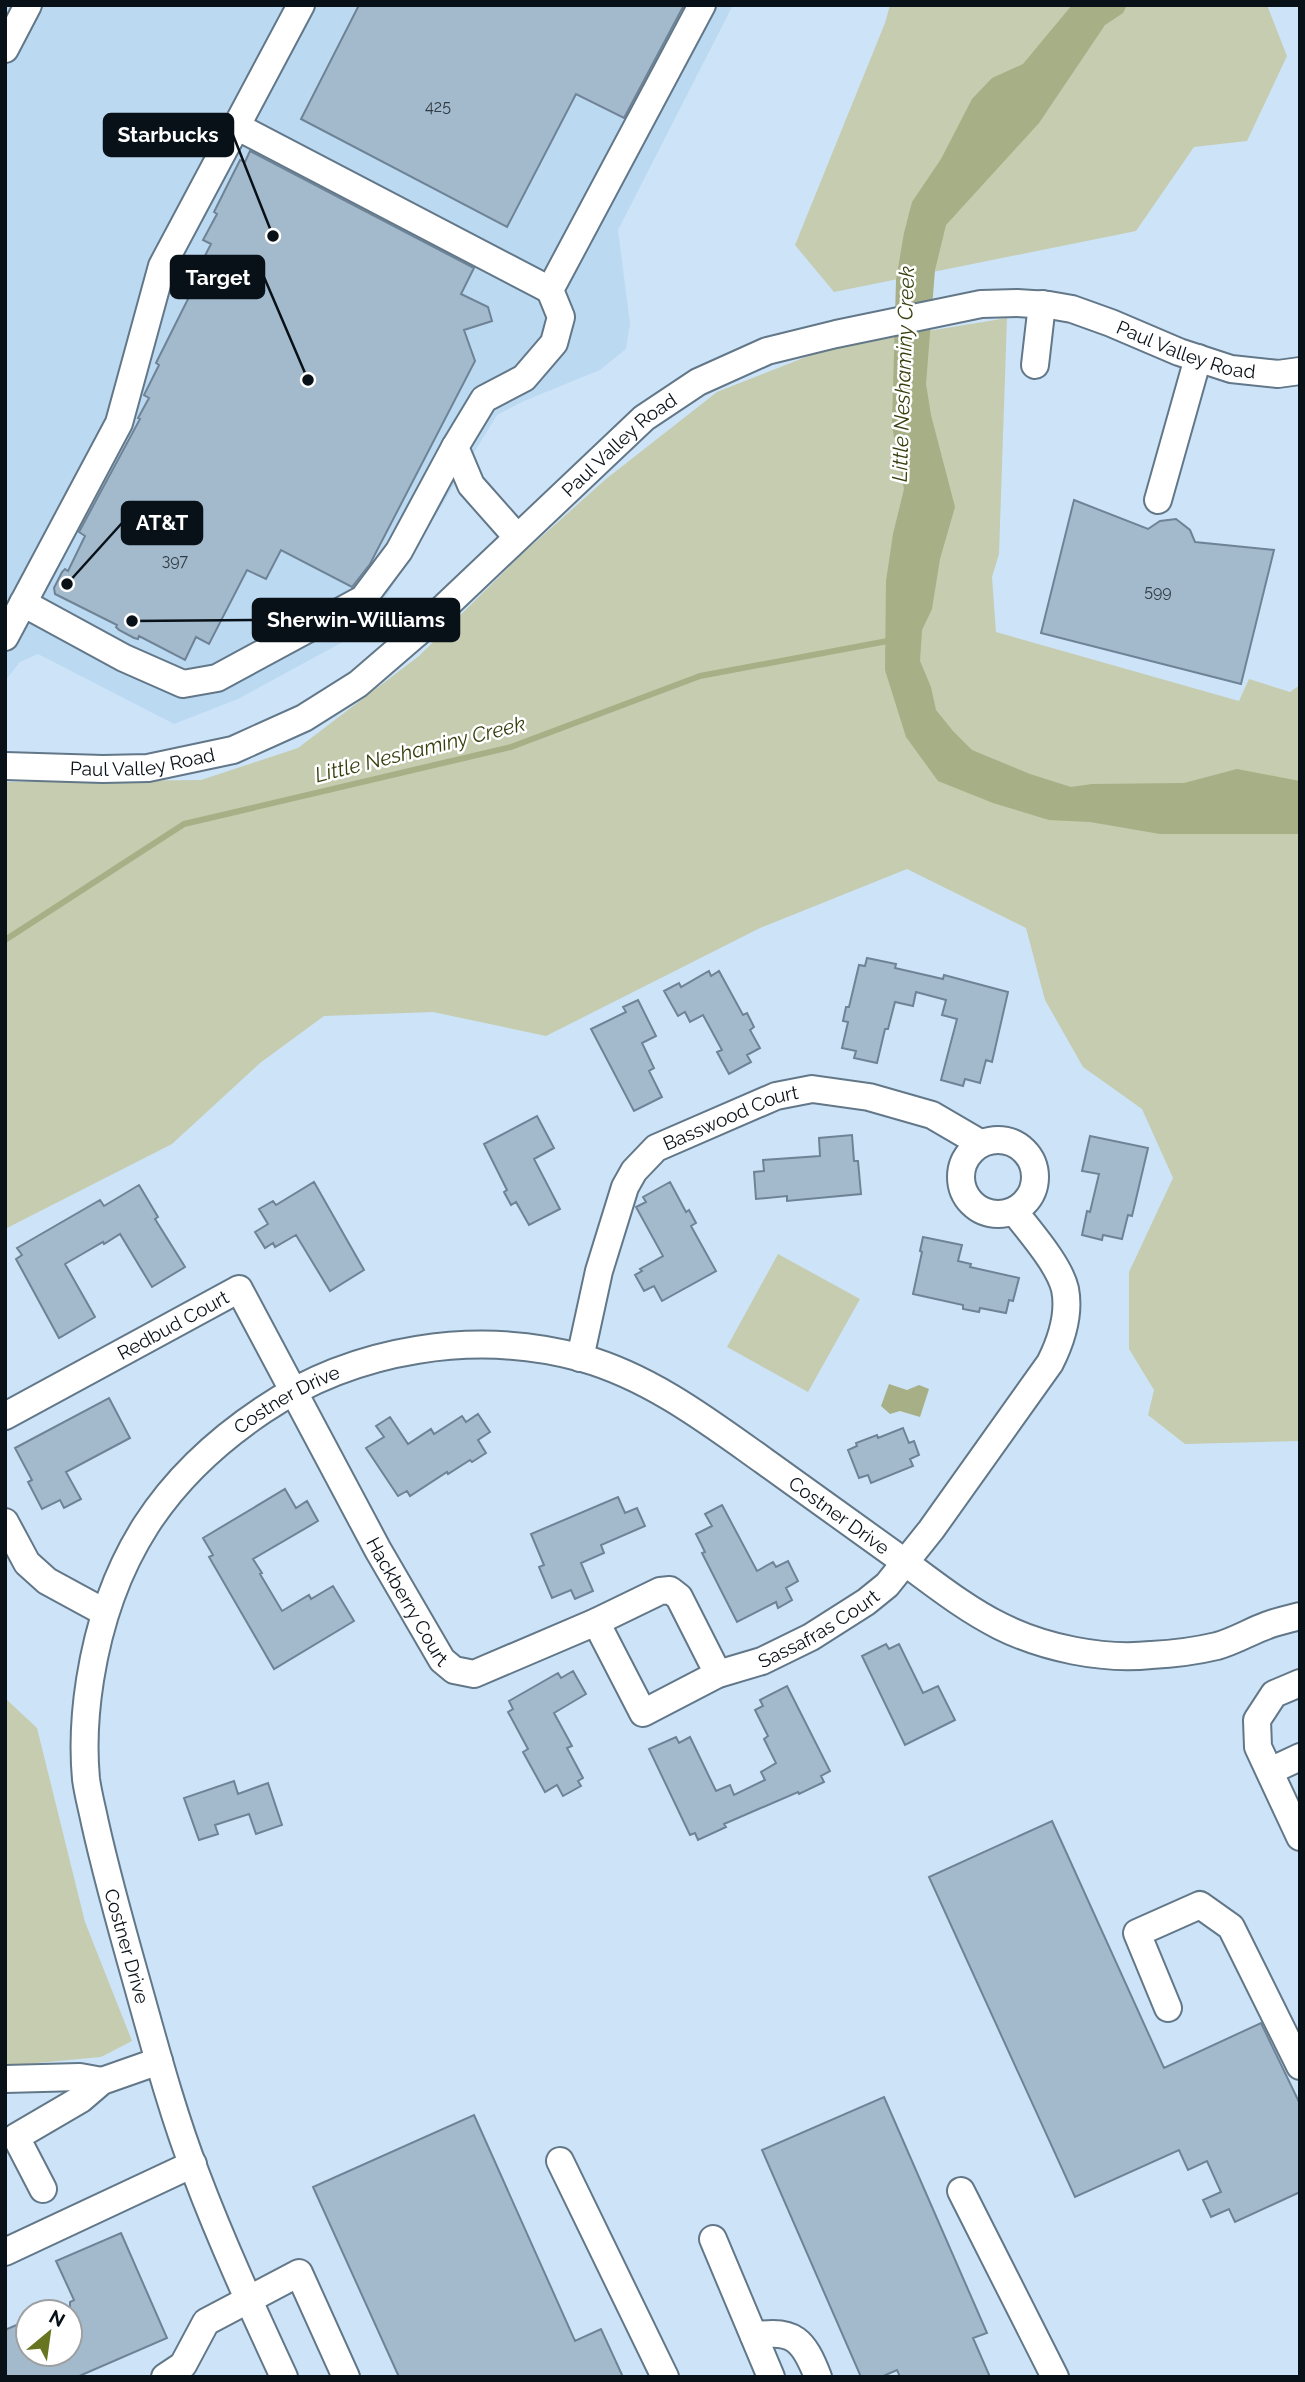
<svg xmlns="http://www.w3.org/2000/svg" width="1305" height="2382" viewBox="0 0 1305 2382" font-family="Raleway,sans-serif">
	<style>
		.built { fill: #bcd9f2 }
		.green { fill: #c5ccaf }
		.water { fill: #a6af85 }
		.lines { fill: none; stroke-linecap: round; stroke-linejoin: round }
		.stream { stroke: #a6af85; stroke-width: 6 }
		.building { fill: #a3bacd; stroke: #6e8395; stroke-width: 2 }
		.minor-casing { stroke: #627788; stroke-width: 30 }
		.minor { stroke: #fff; stroke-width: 26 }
		.labels { text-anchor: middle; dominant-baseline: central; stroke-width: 5; stroke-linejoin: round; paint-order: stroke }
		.number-label { font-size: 16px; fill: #303b45 }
		.street-label { font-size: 19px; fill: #091118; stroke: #fff }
		.water-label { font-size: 21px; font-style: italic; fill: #383f0e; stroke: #fff }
		.leader { fill: none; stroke: #091118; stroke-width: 2.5 }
		.callout-dot { fill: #091118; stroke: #fff; stroke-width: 2.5 }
		.callout { fill: #091118; stroke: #091118; stroke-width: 2.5 }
		.callout-label { font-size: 21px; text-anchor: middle; font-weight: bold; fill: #fff }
	</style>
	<rect width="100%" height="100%" fill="#cde4f8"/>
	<!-- built -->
	<path class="built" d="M 5,5 L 733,5 L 618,230 L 630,323 L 626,349 L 600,370 L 524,401 L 497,415 L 376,613 L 352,637 L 238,699 L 174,724 L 38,654 L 20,662 L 5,681 Z"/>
	<!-- green -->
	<path class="green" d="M 890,5 L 1267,5 L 1287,56 L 1247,141 L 1194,147 L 1136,231 L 834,292 L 795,245 L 885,23 Z
		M 1007,318 L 999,554 L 992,577 L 996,632 L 1239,701 L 1249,679 L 1290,692 L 1300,685 L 1299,1441 L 1185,1444 L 1148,1415 L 1154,1390 L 1129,1349 L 1129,1272 L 1173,1178 L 1142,1109 L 1083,1067 L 1045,1000 L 1026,928 L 907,869 L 760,928 L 546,1036 L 433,1012 L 324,1016 L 260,1063 L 172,1144 L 5,1229 L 5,782 L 201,780 L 298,748 L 419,656 L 521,555 L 606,479 L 717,392 L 831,347 Z
		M 778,1254 L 860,1299 L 808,1392 L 727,1347 Z
		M 5,1698 L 37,1728 L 85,1922 L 132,2041 L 101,2057 L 5,2066 Z"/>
	<!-- water -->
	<path class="water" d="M 1072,5 L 1127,5 L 1123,13 L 1105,25 L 1039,123 L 946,225 L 935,270 L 926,384 L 931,415 L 955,507 L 940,559 L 932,609 L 922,630 L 920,661 L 931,687 L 936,710 L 953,731 L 972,750 L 1030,774 L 1071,787 L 1092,784 L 1184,783 L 1237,769 L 1300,781 L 1300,834 L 1160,834 L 1090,822 L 1049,820 L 993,803 L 938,781 L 906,737 L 885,670 L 886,581 L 893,534 L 904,489 L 892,426 L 896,280 L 904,233 L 912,202 L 941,159 L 972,99 L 992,78 L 1023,64 Z
		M 889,1384 L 907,1390 L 919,1385 L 929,1389 L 920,1417 L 900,1411 L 890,1414 L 881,1406 Z"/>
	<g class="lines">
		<!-- stream -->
		<path class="stream" d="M 5,940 L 184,824 L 511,747 L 700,676 L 893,640"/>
	</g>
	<!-- building -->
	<path class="building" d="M 359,5 L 684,5 L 624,118 L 576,94 L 507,227 L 301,119 Z
		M 250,151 L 474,268 L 461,294 L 488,307 L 492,321 L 464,330 L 475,361 L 370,564 L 352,587 L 281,550 L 266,579 L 247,570 L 209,644 L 196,637 L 185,660 L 139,636 L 138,639 L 134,638 L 119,630 L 116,627 L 117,625 L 55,594 L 54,588 L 62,572 L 65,569 L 68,571 L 85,536 L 79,532 L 140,419 L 138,418 L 149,398 L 144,395 L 159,365 L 156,363 L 196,283 L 192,281 L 211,244 L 203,240 L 217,214 L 214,212 L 240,160 L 245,162 Z
		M 1074,500 L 1148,529 L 1160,521 L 1176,519 L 1190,530 L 1195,542 L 1274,550 L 1241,684 L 1041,633 Z
		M 867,958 L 896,964 L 895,968 L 943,979 L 944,975 L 1008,992 L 992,1062 L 986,1060 L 980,1083 L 965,1079 L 963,1086 L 941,1080 L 957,1019 L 942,1015 L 946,1000 L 916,992 L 913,1006 L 895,1002 L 888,1029 L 885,1029 L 877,1063 L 854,1058 L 856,1051 L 842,1048 L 848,1022 L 843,1021 L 846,1007 L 849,1007 L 859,965 L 865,966 Z
		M 709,971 L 711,976 L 719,971 L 743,1015 L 747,1013 L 754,1027 L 750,1030 L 760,1048 L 747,1055 L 751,1062 L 729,1074 L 717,1052 L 722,1050 L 703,1015 L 690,1022 L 685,1012 L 678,1016 L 664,991 L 679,983 L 681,987 Z
		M 638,1000 L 656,1036 L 642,1043 L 654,1068 L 649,1071 L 662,1097 L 634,1111 L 591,1029 L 626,1012 L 623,1007 Z
		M 537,1116 L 554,1148 L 534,1159 L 560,1209 L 529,1225 L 516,1202 L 511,1205 L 504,1192 L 507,1190 L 484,1144 Z
		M 852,1135 L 854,1161 L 858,1161 L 861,1194 L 787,1201 L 787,1196 L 756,1199 L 754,1172 L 764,1171 L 763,1160 L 820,1156 L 819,1138 Z
		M 1090,1136 L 1148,1148 L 1132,1216 L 1128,1215 L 1122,1239 L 1103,1235 L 1102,1240 L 1082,1235 L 1087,1211 L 1090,1212 L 1099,1174 L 1082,1171 Z
		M 314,1182 L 364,1270 L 330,1291 L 296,1235 L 275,1247 L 273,1243 L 265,1248 L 255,1232 L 268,1224 L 259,1209 L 273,1201 L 276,1205 Z
		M 670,1182 L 686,1212 L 689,1210 L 696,1223 L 691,1226 L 716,1271 L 662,1301 L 654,1286 L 644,1291 L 635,1275 L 642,1271 L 640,1269 L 663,1256 L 636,1207 L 646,1202 L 643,1197 Z
		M 139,1185 L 158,1217 L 155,1219 L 185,1267 L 152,1287 L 120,1234 L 104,1244 L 103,1242 L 65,1264 L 95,1317 L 59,1338 L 16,1259 L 22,1255 L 17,1248 L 100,1200 L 104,1206 Z
		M 923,1237 L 962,1245 L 958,1261 L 971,1264 L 970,1267 L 1019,1278 L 1013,1301 L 1009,1300 L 1006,1313 L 980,1308 L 979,1312 L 963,1309 L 963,1305 L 913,1294 L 922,1252 L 920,1251 Z
		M 109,1398 L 130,1438 L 66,1472 L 81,1499 L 64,1508 L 60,1500 L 42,1509 L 28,1482 L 32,1480 L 15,1448 Z
		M 478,1414 L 490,1432 L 478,1440 L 486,1453 L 472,1462 L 470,1460 L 448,1474 L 447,1472 L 410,1496 L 407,1491 L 398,1496 L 366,1448 L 384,1437 L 376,1426 L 390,1417 L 408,1444 L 431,1429 L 434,1434 L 462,1416 L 466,1422 Z
		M 903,1428 L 909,1443 L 914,1441 L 919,1455 L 910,1459 L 913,1466 L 871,1483 L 868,1475 L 859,1478 L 848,1450 L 857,1446 L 856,1443 L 877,1435 L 878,1438 Z
		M 285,1489 L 296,1508 L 307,1501 L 318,1521 L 253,1559 L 262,1573 L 260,1574 L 282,1611 L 309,1595 L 311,1599 L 333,1586 L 354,1621 L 274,1669 L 209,1557 L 213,1555 L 203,1538 Z
		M 618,1497 L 625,1513 L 637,1508 L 645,1526 L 601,1545 L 604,1553 L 581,1563 L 593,1591 L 575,1599 L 571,1590 L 552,1598 L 539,1567 L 544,1565 L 531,1534 Z
		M 722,1505 L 757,1571 L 773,1562 L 776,1567 L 788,1561 L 798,1581 L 786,1588 L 792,1600 L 778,1608 L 776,1602 L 737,1622 L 702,1553 L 705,1552 L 696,1534 L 712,1526 L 705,1514 Z
		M 886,1644 L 889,1649 L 899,1644 L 923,1693 L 938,1686 L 955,1720 L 905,1745 L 862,1656 Z
		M 573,1671 L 586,1694 L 554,1713 L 572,1746 L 567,1748 L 583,1778 L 578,1781 L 581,1786 L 563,1796 L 557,1785 L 545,1792 L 523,1752 L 528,1749 L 508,1712 L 513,1709 L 509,1701 L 558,1673 L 561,1678 Z
		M 787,1686 L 830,1771 L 821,1776 L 824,1782 L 799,1794 L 798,1792 L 724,1824 L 726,1827 L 698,1840 L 695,1833 L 690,1835 L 649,1749 L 676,1737 L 679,1743 L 690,1737 L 716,1791 L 730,1785 L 734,1795 L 765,1780 L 761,1772 L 776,1763 L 764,1739 L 768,1736 L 755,1710 L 763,1706 L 760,1700 Z
		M 234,1781 L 238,1794 L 268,1783 L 282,1825 L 256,1834 L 249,1814 L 215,1825 L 218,1834 L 199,1840 L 184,1798 Z
		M 1052,1821 L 1164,2068 L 1261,2023 L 1300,2104 L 1300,2192 L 1235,2222 L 1229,2209 L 1211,2217 L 1203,2200 L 1221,2192 L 1207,2161 L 1188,2170 L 1179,2150 L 1075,2197 L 929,1877 Z
		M 884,2097 L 987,2333 L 973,2338 L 990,2377 L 900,2377 L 897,2370 L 881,2377 L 861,2377 L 762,2150 Z
		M 474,2115 L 575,2341 L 601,2329 L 623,2377 L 399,2377 L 313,2187 Z
		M 121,2233 L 167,2338 L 77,2377 L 5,2377 L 5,2330 L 28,2320 L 28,2354 L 70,2354 L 70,2302 L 74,2300 L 56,2261 Z"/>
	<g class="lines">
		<defs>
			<g id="minor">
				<path d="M 5,49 L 28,5"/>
				<path d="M 236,126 L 550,290"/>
				<path d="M 1035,365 L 1042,304"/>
				<path d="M 1158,500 L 1198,358"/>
				<path d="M 517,537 L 471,485 L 455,447 L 484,399 L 524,378 L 554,343 L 561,317 L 550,290 L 702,5"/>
				<path d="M 23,603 L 124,658 L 183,684 L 217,678 L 363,599 L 399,551 L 455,447"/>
				<path d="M 5,637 L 119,423 L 162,266 L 301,5"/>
				<path id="s1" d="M 5,766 L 103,769 L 148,768 L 233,750 L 304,718 L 358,684 L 416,634 L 644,418 L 698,382 L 767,351 L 836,334 L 981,304 L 1017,303 L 1049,305 L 1072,309 L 1111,323 L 1179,352 L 1231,369 L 1278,374 L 1300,371"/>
				<circle cx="998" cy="1177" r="37"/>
				<path id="s2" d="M 580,1358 L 599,1271 L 625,1187 L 634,1171 L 656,1148 L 776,1096 L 812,1089 L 869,1097 L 932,1115 L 980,1143"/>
				<path id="s3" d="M 5,1416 L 239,1289 L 378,1550 L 442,1660 L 454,1670 L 474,1674 L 596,1622 L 660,1591 L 670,1590 L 679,1597 L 718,1674"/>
				<path d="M 5,1522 L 27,1563 L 47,1581 L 104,1612"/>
				<path id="s4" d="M 596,1622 L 643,1713 L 718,1674 L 762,1661 L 811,1637 L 866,1602 L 887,1585 L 931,1530 L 1050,1363 C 1061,1341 1070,1314 1065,1289 C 1059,1264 1029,1231 1014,1211"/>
				<path d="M 1300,1683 L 1274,1694 L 1257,1720 L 1258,1747 L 1300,1837"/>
				<path d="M 1270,1771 L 1300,1757"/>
				<path d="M 1168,2008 L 1137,1933 L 1200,1905 L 1231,1927 L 1300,2066"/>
				<path d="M 5,2079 L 80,2077 L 102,2081"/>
				<path d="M 560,2161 L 665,2377"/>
				<path d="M 43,2189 L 16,2137 L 81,2099 L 102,2081 L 159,2061"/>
				<path d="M 961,2191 L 1055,2377"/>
				<path d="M 713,2239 L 771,2377"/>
				<path d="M 5,2252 L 193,2164"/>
				<path d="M 754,2336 C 794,2328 804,2341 818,2377"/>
				<path d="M 165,2377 L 183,2365 L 206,2322 L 299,2273 L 346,2377"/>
				<path id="s5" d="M 284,2377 C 253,2310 222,2243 196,2174 C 172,2112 155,2047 137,1983 C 122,1930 107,1877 95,1823 C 92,1808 88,1794 86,1779 C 83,1747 85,1712 90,1680 C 109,1560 163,1477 263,1410 C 355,1348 476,1329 582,1358 C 650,1377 708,1421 764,1461 C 809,1493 854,1526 899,1558 C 932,1582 964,1608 1000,1626 C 1044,1648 1102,1660 1151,1655 C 1172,1654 1196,1651 1217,1646 C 1235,1641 1251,1631 1268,1625 C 1278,1621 1289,1619 1300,1616"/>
			</g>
		</defs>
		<!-- minor casing -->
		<use href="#minor" class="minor-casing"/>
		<!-- minor -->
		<use href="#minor" class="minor"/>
	</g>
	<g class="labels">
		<!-- number labels -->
		<g class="number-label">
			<text x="438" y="106">425</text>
			<text x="175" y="560">397</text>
			<text x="1158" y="591">599</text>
		</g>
		<!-- street labels -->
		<g class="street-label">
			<text stroke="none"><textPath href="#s1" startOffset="1335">Paul Valley Road</textPath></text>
			<text stroke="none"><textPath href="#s1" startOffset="726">Paul Valley Road</textPath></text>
			<text stroke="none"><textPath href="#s1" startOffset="138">Paul Valley Road</textPath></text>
			<text stroke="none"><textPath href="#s2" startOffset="308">Basswood Court</textPath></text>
			<text stroke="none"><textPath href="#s3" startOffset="191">Redbud Court</textPath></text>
			<text stroke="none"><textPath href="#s5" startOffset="1088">Costner Drive</textPath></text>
			<text stroke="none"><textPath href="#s5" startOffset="1698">Costner Drive</textPath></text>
			<text stroke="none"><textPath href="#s3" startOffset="621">Hackberry Court</textPath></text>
			<text stroke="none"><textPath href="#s4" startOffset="298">Sassafras Court</textPath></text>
			<text transform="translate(127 1946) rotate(74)">Costner Drive</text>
		</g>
		<!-- water labels -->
		<g class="water-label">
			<text transform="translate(903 374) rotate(-88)">Little Neshaminy Creek</text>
			<text transform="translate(420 749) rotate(-14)">Little Neshaminy Creek</text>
		</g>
	</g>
	<!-- callouts -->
	<path class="leader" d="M273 236L233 135M308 380L264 277M67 584L122 523M132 621L253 620"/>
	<g class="callout-dot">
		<circle cx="273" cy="236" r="7"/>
		<circle cx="308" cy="380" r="7"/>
		<circle cx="67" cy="584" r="7"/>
		<circle cx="132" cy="621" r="7"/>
	</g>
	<g class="callout">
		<rect x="104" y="114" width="129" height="42" rx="7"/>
		<rect x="171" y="256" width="93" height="42" rx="7"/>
		<rect x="122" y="502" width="80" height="42" rx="7"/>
		<rect x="253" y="599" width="206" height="42" rx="7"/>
	</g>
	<g class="callout-label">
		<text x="168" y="142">Starbucks</text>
		<text x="218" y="285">Target</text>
		<text x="162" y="530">AT&amp;T</text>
		<text x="356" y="627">Sherwin-Williams</text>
	</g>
	<!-- border -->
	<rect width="1305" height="2382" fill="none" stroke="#091118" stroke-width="14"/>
	<!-- north arrow -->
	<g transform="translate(49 2333) rotate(29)"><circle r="33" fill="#ffffff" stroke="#9da0a3" stroke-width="2"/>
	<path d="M0-5L12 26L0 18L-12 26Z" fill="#687520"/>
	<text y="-10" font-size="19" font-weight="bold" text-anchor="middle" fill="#091118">N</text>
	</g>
</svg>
